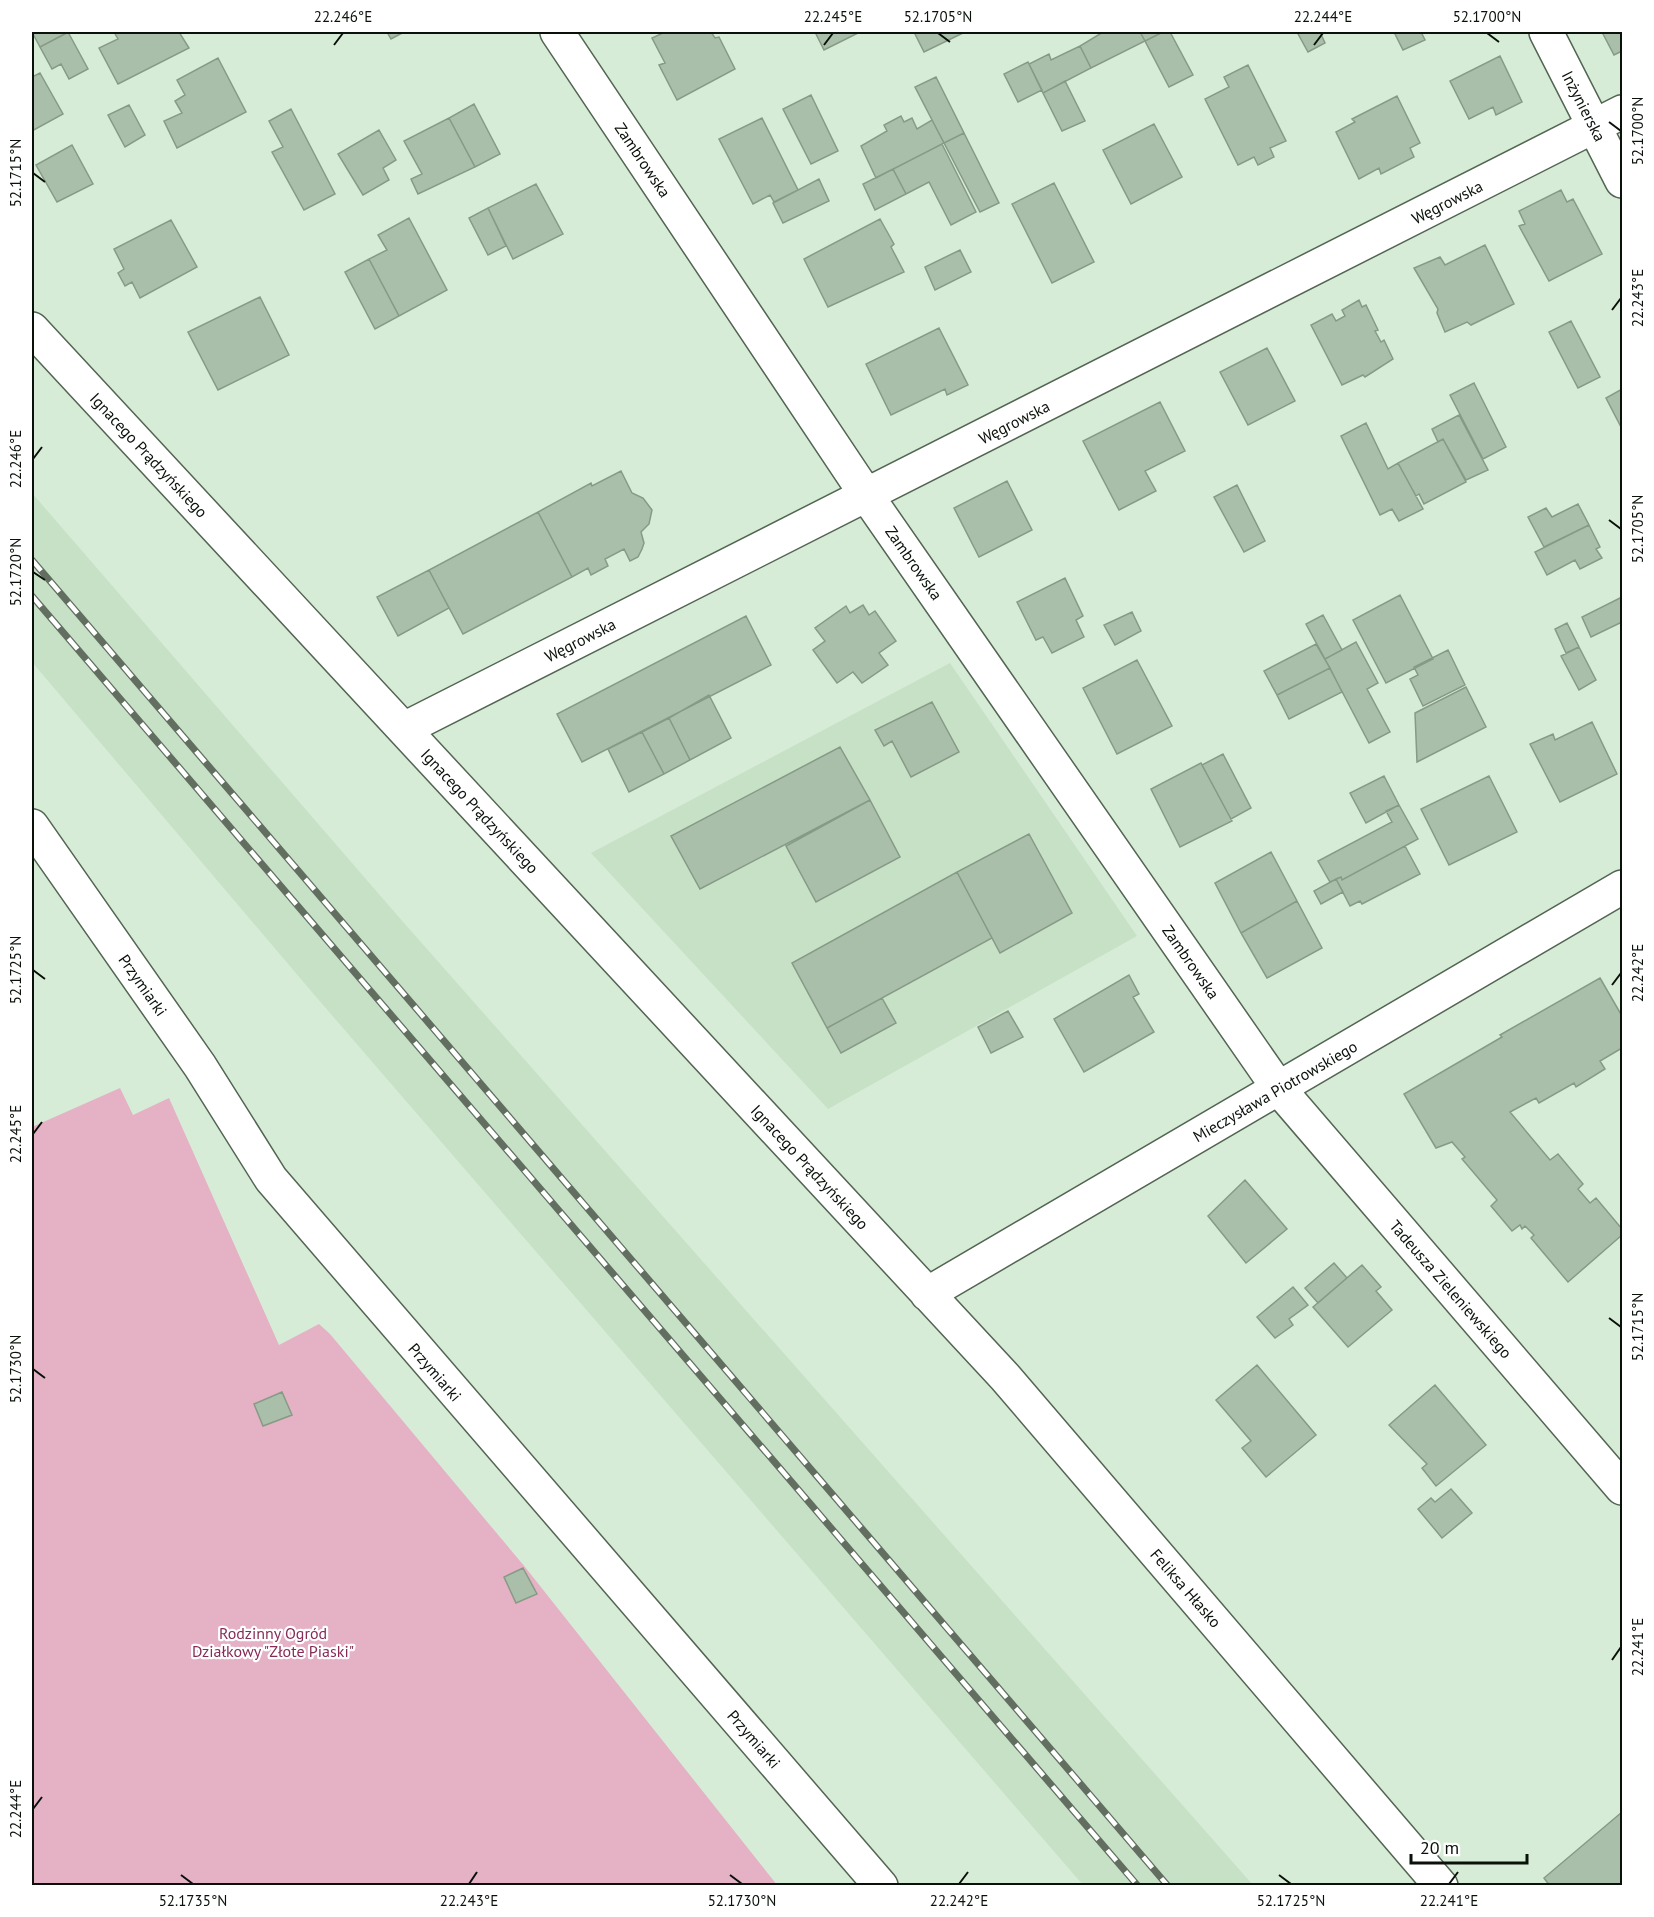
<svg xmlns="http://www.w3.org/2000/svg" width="1654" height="1917" viewBox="0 0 1654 1917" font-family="'PT Sans',sans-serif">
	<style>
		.built { fill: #c6e1c5 }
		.green { fill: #e4b1c5 }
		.building { fill: #aabfaa; stroke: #869a85; stroke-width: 1.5 }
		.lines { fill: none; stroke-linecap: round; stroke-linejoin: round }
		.minor-casing { stroke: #526552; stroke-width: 36 }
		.minor { stroke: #fff; stroke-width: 33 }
		.rail-casing { stroke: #616e60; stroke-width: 7 }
		.rail { stroke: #fff; stroke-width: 4.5; stroke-dasharray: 14; stroke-linecap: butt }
		.ticks { fill: none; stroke: #0a110a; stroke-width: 2 }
		.labels { text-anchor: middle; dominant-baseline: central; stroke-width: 4.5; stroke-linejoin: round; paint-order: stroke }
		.street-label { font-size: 16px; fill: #0a110a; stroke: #fff }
		.park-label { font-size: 16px; fill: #862b58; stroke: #fff }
		.neatline { fill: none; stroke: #0a110a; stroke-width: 2 }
		.ticks-label { font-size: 15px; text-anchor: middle; fill: #0a110a }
	</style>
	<rect width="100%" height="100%" fill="#d7ecd6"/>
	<!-- built -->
	<path class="built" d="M 32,493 L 397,915 L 1253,1885 L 1083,1885 L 311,991 L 32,662 Z
		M 950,663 L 1137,936 L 828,1109 L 591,853 Z"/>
	<!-- green -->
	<path class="green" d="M 120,1088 L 133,1115 L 169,1098 L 279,1345 L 319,1324 L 330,1334 L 525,1567 L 777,1885 L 32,1885 L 32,1127 Z"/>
	<!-- building -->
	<path class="building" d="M 32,32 L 63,32 L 65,34 L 40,47 Z
		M 68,32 L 88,69 L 69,79 L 61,64 L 52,69 L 40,47 Z
		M 114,32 L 179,32 L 189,48 L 118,84 L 99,48 L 118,39 Z
		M 387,32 L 404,32 L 391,39 Z
		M 665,32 L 711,32 L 715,38 L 719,37 L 735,69 L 677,100 L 659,65 L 665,63 L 652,38 Z
		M 815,32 L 860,32 L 824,50 Z
		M 914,32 L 965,32 L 924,52 Z
		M 1103,32 L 1140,32 L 1145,41 L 1091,68 L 1080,46 Z
		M 1140,32 L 1163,32 L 1145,41 Z
		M 1163,32 L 1170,32 L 1193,75 L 1169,87 L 1145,41 Z
		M 1297,32 L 1320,32 L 1325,43 L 1308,52 Z
		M 1394,32 L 1421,32 L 1425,40 L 1403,50 Z
		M 1602,32 L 1622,32 L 1622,51 L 1614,55 Z
		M 1080,46 L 1091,68 L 1043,93 L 1029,64 L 1049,54 L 1051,60 Z
		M 1500,56 L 1522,102 L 1496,115 L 1493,107 L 1469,119 L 1450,81 Z
		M 218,58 L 246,112 L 177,148 L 164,121 L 182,113 L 175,101 L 185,95 L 177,80 Z
		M 1028,62 L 1042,90 L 1018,102 L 1004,74 Z
		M 1248,65 L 1286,141 L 1270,148 L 1274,157 L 1258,165 L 1254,157 L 1238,165 L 1205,99 L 1229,87 L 1224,77 Z
		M 40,73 L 63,114 L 32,131 L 32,77 Z
		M 936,77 L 964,133 L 944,143 L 915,87 Z
		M 1065,81 L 1085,121 L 1062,131 L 1043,93 Z
		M 811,95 L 838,151 L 811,164 L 783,109 Z
		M 1397,96 L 1420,143 L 1410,148 L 1414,157 L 1381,174 L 1379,168 L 1359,179 L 1336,132 L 1355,122 L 1352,119 Z
		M 474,104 L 500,154 L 475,167 L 449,118 Z
		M 129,105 L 145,135 L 125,147 L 108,115 Z
		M 291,109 L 335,194 L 304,210 L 272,152 L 283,147 L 269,121 Z
		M 901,116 L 904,122 L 912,118 L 917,129 L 932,120 L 944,143 L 876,178 L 861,146 L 887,131 L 884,125 Z
		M 449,118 L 475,167 L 418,194 L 411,179 L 422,174 L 404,141 Z
		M 762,118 L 798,190 L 774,202 L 770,195 L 753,204 L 719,139 Z
		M 1154,124 L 1182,177 L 1131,204 L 1103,150 Z
		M 379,130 L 396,160 L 383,168 L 389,180 L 363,195 L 338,154 Z
		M 964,133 L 999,203 L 980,212 L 944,143 Z
		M 942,144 L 976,212 L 951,225 L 929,182 L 906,194 L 893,169 Z
		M 72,145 L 93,184 L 57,202 L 36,165 Z
		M 893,169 L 906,194 L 875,210 L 863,184 Z
		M 819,179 L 829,201 L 783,223 L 773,203 Z
		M 1054,183 L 1094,262 L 1052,283 L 1012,204 Z
		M 536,184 L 563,234 L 513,259 L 488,208 Z
		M 1561,190 L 1567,202 L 1573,199 L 1602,254 L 1549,281 L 1519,226 L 1525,224 L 1519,211 Z
		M 488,208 L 506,246 L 488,255 L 469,218 Z
		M 409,218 L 447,290 L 399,316 L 369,259 L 387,250 L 378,235 Z
		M 880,219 L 894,244 L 891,247 L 904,272 L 828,307 L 804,259 Z
		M 171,220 L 197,267 L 140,298 L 132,282 L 125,286 L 118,273 L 124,269 L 114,249 Z
		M 1485,245 L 1514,304 L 1471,325 L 1467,322 L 1445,332 L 1437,313 L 1438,309 L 1414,268 L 1440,257 L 1445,265 Z
		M 960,250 L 971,272 L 935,290 L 925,267 Z
		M 369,259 L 399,316 L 375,329 L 345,272 Z
		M 260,297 L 289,355 L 218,390 L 188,332 Z
		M 1359,300 L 1362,307 L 1366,305 L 1378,330 L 1375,331 L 1381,342 L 1384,340 L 1393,359 L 1365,377 L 1363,375 L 1342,385 L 1311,325 L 1332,314 L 1336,321 L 1345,316 L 1342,310 Z
		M 1571,321 L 1600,377 L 1578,388 L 1549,332 Z
		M 939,328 L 968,385 L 947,395 L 945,389 L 891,415 L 866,364 Z
		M 1267,348 L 1295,401 L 1248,425 L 1220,372 Z
		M 1474,383 L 1506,447 L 1483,459 L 1450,395 Z
		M 1622,389 L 1622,429 L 1606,398 Z
		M 1160,402 L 1185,451 L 1145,471 L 1156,491 L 1119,510 L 1083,441 Z
		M 1459,415 L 1488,470 L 1466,480 L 1443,439 L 1438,442 L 1432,429 Z
		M 1366,423 L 1388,469 L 1398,463 L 1423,509 L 1399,521 L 1392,509 L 1380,515 L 1341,436 Z
		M 1443,439 L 1466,482 L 1424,504 L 1419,494 L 1416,496 L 1398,463 Z
		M 621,471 L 632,493 L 643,498 L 652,510 L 649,524 L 641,532 L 644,543 L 642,549 L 638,557 L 630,561 L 624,549 L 605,559 L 608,566 L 591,575 L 588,568 L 572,577 L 538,512 L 591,483 L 592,486 Z
		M 1007,481 L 1032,530 L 979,557 L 954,508 Z
		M 1237,485 L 1265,541 L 1244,552 L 1214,497 Z
		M 1578,504 L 1589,525 L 1544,547 L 1528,517 L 1546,508 L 1552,517 Z
		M 538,512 L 572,577 L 463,634 L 429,570 Z
		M 1589,525 L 1600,547 L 1596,549 L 1602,558 L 1580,569 L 1575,560 L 1547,575 L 1535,552 Z
		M 429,570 L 449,608 L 398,636 L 377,597 Z
		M 1065,578 L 1083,616 L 1076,620 L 1084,637 L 1052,653 L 1043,637 L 1036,640 L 1017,602 Z
		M 1400,595 L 1433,659 L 1386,683 L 1353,620 Z
		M 1622,597 L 1622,622 L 1591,637 L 1582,617 Z
		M 863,605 L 869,615 L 875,611 L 896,641 L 879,653 L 888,665 L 862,683 L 853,672 L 837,683 L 813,650 L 825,641 L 815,628 L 846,606 L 850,613 Z
		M 1132,612 L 1141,631 L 1115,645 L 1104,625 Z
		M 1323,615 L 1342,650 L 1325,659 L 1306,624 Z
		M 746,616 L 771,665 L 582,762 L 557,714 Z
		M 1567,623 L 1579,647 L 1566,653 L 1555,629 Z
		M 1356,642 L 1378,683 L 1367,689 L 1390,732 L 1369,743 L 1325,659 Z
		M 1316,644 L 1330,668 L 1277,695 L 1264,671 Z
		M 1579,647 L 1596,680 L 1579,690 L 1561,656 Z
		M 1448,650 L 1465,685 L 1423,706 L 1410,679 L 1418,675 L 1414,667 Z
		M 1137,660 L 1172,726 L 1117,754 L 1083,688 Z
		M 1330,668 L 1342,692 L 1289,719 L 1277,695 Z
		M 1466,687 L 1486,727 L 1417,762 L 1415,713 Z
		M 709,695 L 731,738 L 690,760 L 669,718 Z
		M 932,702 L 959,752 L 911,777 L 892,741 L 884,746 L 875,730 Z
		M 669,718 L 690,760 L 664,774 L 642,732 Z
		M 1592,722 L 1617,774 L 1560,802 L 1530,744 L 1553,734 L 1555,740 Z
		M 642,732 L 664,774 L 629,792 L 608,749 Z
		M 840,747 L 870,800 L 700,889 L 671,836 Z
		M 1223,754 L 1251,808 L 1231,819 L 1202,765 Z
		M 1201,763 L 1232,821 L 1180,847 L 1151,789 Z
		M 1384,776 L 1399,805 L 1366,823 L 1350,793 Z
		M 1489,776 L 1517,832 L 1449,865 L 1421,809 Z
		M 870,800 L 900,857 L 816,902 L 786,846 Z
		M 1399,805 L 1418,839 L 1342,880 L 1341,877 L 1330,882 L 1318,861 L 1392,822 L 1386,811 Z
		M 1029,834 L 1072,913 L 1000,953 L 957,872 Z
		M 1405,846 L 1420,874 L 1362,904 L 1360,901 L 1350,906 L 1336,879 L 1341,877 L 1342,880 Z
		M 1271,852 L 1297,901 L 1241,933 L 1215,883 Z
		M 957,872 L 992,938 L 827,1028 L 792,963 Z
		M 1336,879 L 1343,892 L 1321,904 L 1314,891 Z
		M 1297,901 L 1322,948 L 1267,978 L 1241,933 Z
		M 1129,975 L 1139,994 L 1133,997 L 1154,1032 L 1084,1072 L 1054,1019 Z
		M 1600,978 L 1622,1016 L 1622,1048 L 1600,1061 L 1605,1069 L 1576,1087 L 1574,1083 L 1539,1103 L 1536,1098 L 1510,1112 L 1550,1160 L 1558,1154 L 1583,1184 L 1578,1189 L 1590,1203 L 1596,1198 L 1622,1229 L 1622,1235 L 1568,1282 L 1531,1238 L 1534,1235 L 1525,1226 L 1522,1229 L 1520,1225 L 1512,1231 L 1491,1206 L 1497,1200 L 1462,1159 L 1465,1157 L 1452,1142 L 1436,1148 L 1404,1094 L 1502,1037 L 1500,1035 Z
		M 882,998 L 896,1023 L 841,1053 L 827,1028 Z
		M 1008,1011 L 1023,1037 L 991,1053 L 978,1027 Z
		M 1245,1180 L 1287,1229 L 1246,1263 L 1208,1216 Z
		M 1334,1263 L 1347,1278 L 1318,1303 L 1305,1288 Z
		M 1362,1265 L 1381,1287 L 1376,1291 L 1392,1310 L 1348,1347 L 1313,1307 Z
		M 1293,1287 L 1308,1305 L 1289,1319 L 1293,1325 L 1275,1338 L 1257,1317 Z
		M 1257,1365 L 1316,1435 L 1266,1477 L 1242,1448 L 1251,1441 L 1216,1400 Z
		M 1435,1385 L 1486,1445 L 1436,1486 L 1422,1468 L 1427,1464 L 1389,1425 Z
		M 282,1392 L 292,1415 L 263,1426 L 254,1404 Z
		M 1451,1489 L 1472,1513 L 1442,1538 L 1418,1509 L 1431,1498 L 1435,1502 Z
		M 523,1568 L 537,1594 L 516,1603 L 504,1577 Z
		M 1622,1812 L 1622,1886 L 1550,1886 L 1544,1878 Z"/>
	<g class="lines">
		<defs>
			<path id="minor" d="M 557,32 L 867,496 L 1279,1089 L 1622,1488
				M 1546,32 L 1622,181
				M 32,329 L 1005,1377 L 1441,1886
				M 404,729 L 1622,112
				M 32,826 L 200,1066 L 271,1179 L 881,1886
				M 927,1294 L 1622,887"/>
		</defs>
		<!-- minor casing -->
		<use href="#minor" class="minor-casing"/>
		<!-- minor -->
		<use href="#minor" class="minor"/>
		<defs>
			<path id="rail" d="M 32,560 L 1168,1886
				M 32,596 L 1138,1886"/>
		</defs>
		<!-- rail casing -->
		<use href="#rail" class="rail-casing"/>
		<!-- rail -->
		<use href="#rail" class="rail"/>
	</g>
	<!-- ticks -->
	<path class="ticks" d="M 938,33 L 950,42M 1487,33 L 1499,42M 334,45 L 343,33M 824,45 L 833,33M 1314,45 L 1323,33M 1609,122 L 1621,131M 33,173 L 45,182M 1612,310 L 1621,298M 33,459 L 42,447M 1609,520 L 1621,529M 33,572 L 45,580M 33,970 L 45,979M 1612,985 L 1621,973M 33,1134 L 42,1122M 1609,1318 L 1621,1327M 33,1369 L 45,1378M 1612,1660 L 1621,1647M 33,1809 L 42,1797M 181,1875 L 193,1884M 730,1875 L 742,1884M 1279,1875 L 1291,1884M 469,1884 L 477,1872M 959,1884 L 968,1872M 1449,1884 L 1458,1872"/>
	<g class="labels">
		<!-- street labels -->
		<g class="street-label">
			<text transform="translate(1584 106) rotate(63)">Inżynierska</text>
			<text transform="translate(643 160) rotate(56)">Zambrowska</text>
			<text transform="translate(1447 202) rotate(-27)">Węgrowska</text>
			<text transform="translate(1014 422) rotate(-27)">Węgrowska</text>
			<text transform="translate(149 455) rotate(47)">Ignacego Prądzyńskiego</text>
			<text transform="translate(914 563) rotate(55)">Zambrowska</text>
			<text transform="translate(580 640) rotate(-27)">Węgrowska</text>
			<text transform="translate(480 811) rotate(47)">Ignacego Prądzyńskiego</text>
			<text transform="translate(1191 962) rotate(55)">Zambrowska</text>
			<text transform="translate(143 985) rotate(55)">Przymiarki</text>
			<text transform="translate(1275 1091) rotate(-30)">Mieczysława Piotrowskiego</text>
			<text transform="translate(810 1167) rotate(47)">Ignacego Prądzyńskiego</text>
			<text transform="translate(1451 1289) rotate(49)">Tadeusza Zieleniewskiego</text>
			<text transform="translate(435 1372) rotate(49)">Przymiarki</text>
			<text transform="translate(1186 1588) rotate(49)">Feliksa Hłasko</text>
			<text transform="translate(754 1739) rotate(49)">Przymiarki</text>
		</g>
		<!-- park labels -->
		<g class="park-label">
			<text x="273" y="1633">Rodzinny Ogród<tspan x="273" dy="18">Działkowy "Złote Piaski"</tspan></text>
		</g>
	</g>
	<!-- border -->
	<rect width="1654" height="1917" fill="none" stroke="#ffffff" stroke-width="66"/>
	<!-- scale -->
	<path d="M1411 1854v9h116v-9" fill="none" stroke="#0a110a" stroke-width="3"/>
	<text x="1420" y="1854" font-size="18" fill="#0a110a" stroke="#ffffff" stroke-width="4.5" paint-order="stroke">20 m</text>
	<rect x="33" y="33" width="1588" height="1851" class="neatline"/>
	<g class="ticks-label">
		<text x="343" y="22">22.246°E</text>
		<text x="833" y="22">22.245°E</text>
		<text x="938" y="22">52.1705°N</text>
		<text x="1323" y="22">22.244°E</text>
		<text x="1487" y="22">52.1700°N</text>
		<text transform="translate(1638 131) rotate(-90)" y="5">52.1700°N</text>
		<text transform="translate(16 173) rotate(-90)" y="5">52.1715°N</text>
		<text transform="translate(1638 298) rotate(-90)" y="5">22.243°E</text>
		<text transform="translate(16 459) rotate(-90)" y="5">22.246°E</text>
		<text transform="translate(1638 529) rotate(-90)" y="5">52.1705°N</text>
		<text transform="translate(16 572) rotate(-90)" y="5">52.1720°N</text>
		<text transform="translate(16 970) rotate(-90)" y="5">52.1725°N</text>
		<text transform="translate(1638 973) rotate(-90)" y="5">22.242°E</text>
		<text transform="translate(16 1134) rotate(-90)" y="5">22.245°E</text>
		<text transform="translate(1638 1327) rotate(-90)" y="5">52.1715°N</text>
		<text transform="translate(16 1369) rotate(-90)" y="5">52.1730°N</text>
		<text transform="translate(1638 1647) rotate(-90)" y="5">22.241°E</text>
		<text transform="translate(16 1809) rotate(-90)" y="5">22.244°E</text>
		<text x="193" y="1906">52.1735°N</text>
		<text x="469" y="1906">22.243°E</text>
		<text x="742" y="1906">52.1730°N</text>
		<text x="959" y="1906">22.242°E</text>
		<text x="1291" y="1906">52.1725°N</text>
		<text x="1449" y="1906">22.241°E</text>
	</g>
</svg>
